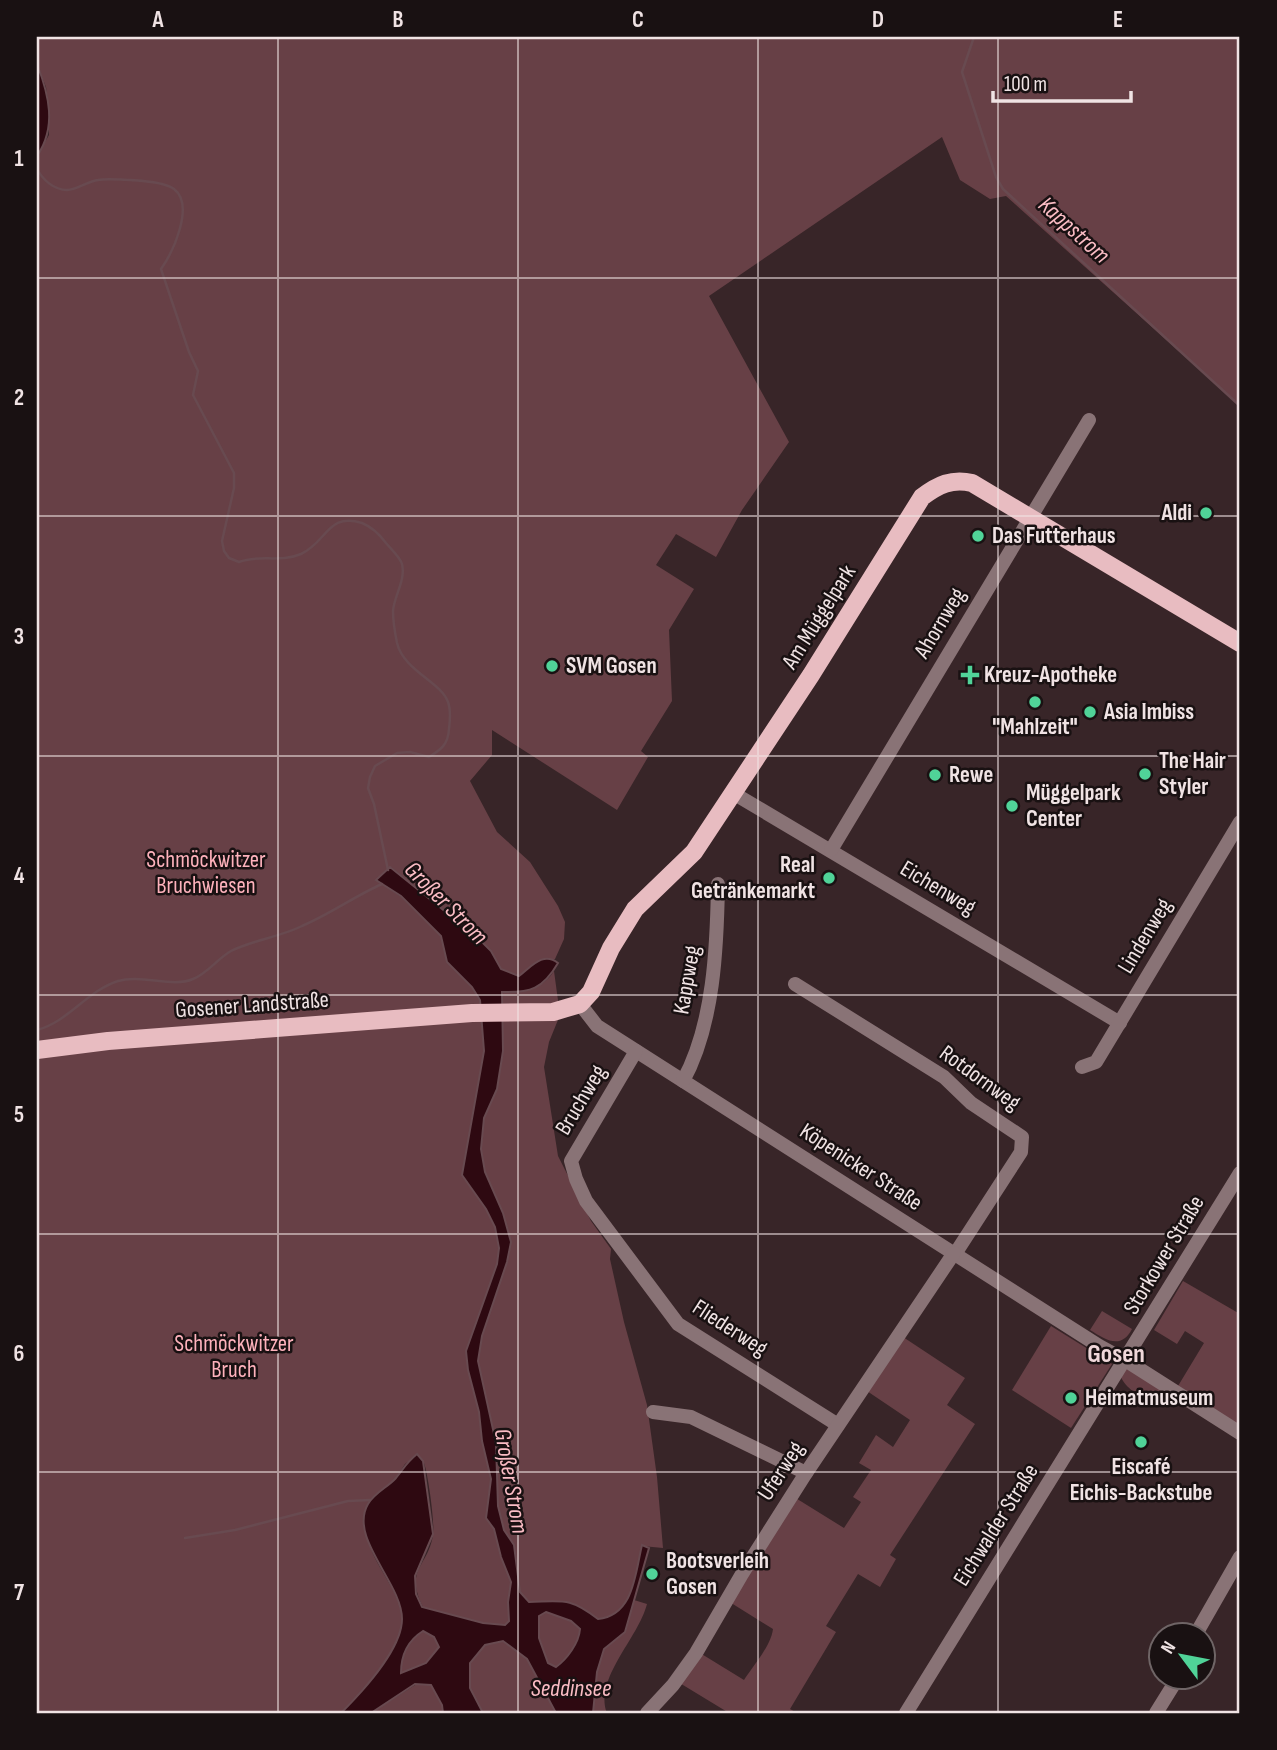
<svg xmlns="http://www.w3.org/2000/svg" width="1277" height="1750" viewBox="0 0 1277 1750" font-family="'Sofia Sans Condensed',sans-serif">
<style>
.green{fill:#674046}
.water{fill:#2e0911;stroke:#684a50;stroke-width:2;fill-rule:evenodd}
.lines{fill:none;stroke-linecap:round;stroke-linejoin:round}
.stream{stroke:#684a50;stroke-width:2.5}
.minor{stroke:#897376;stroke-width:14}
.major{stroke:#e8bcc1;stroke-width:18}
.grid{fill:none;stroke:#f0e3e4;stroke-width:2;stroke-opacity:0.55}
.poi-dot{fill:#50d398;stroke:#191112;stroke-width:2.5}
.labels{text-anchor:middle;dominant-baseline:central;stroke-width:5;stroke-linejoin:round;paint-order:stroke}
.poi-label{font-size:23px;font-weight:bold;fill:#f0e3e4;stroke:#191112;text-anchor:start}
.street-label{font-size:23px;fill:#f0e3e4;stroke:#191112}
.park-label{font-size:23px;fill:#feb2bc;stroke:#191112}
.water-label{font-size:24px;font-style:italic;fill:#fabcc4;stroke:#191112}
.quarter-label{font-size:26px;font-weight:bold;fill:#f0d8da;stroke:#191112}
.neatline{fill:none;stroke:#f0e3e4;stroke-width:2.5}
.grid-label{font-size:23px;text-anchor:middle;font-weight:bold;fill:#f0e3e4}
</style>
<rect width="100%" height="100%" fill="#382528"/>
<!-- green -->
<g class="green">
<path d="M37 37H1240V406L1006 196 990 199 960 180 942 137 709 296 789 442 742 510 716 557 676 534 656 565 694 589 669 630 672 701 641 751 648 757 617 810 492 730V755L470 781 497 832 530 862 558 906 565 922 564 939 555 959 528 969 519 976 501 969 491 951 478 938 391 867 376 880 400 896 441 936 447 962 472 987 480 1000 484 1051 462 1175 486 1209 495 1227 499 1248 497 1264 466 1351 468 1370 479 1412 482 1441 491 1479 486 1518 494 1529 501 1557 512 1582 508 1602 509 1621 506 1625 483 1623 423 1607C404 1569 428 1567 433 1535 435 1523 428 1474 424 1463 422 1459 420 1458 417 1455L405 1464 396 1478 370 1500C369 1512 366 1527 368 1538 371 1562 401 1592 402 1618 403 1648 361 1694 341 1713H37V156L49 135V108L46 87 37 64Z"/>
<path d="M554 971 560 1015 549 1042 544 1067 558 1156 591 1221 611 1249 610 1259 624 1322 647 1405 657 1477 663 1548 642 1546C635 1575 634 1614 598 1620 571 1598 562 1601 529 1602L520 1592 514 1545 504 1530 498 1506 496 1443 478 1361 482 1336 507 1262 511 1242 503 1213 485 1172 480 1150 484 1118 497 1089 503 1051 502 991C522 993 542 990 554 971Z"/>
<path d="M1183 1281 1240 1314V1426L1178 1386 1204 1343 1185 1331 1177 1344 1154 1330Z"/>
<path d="M1102 1311 1132 1329C1121 1350 1106 1340 1090 1330Z"/>
<path d="M1051 1326 1112 1364 1071 1428 1012 1390Z"/>
<path d="M900 1335 965 1378 947 1405 975 1424 890 1555 896 1559 880 1587 858 1574 826 1626 836 1632 790 1709 797 1713H729L678 1682 700 1653 744 1680C753 1666 771 1646 773 1629L728 1601 794 1497 844 1528 861 1502 853 1497 871 1470 859 1463 876 1435 893 1447 910 1420 864 1389Z"/>
<path d="M1130 1368 1163 1389V1399C1159 1402 1158 1404 1152 1402 1142 1400 1124 1386 1121 1377L1125 1369Z"/>
<path d="M634 1600 647 1604C638 1639 594 1678 607 1713H593L597 1672 604 1649 625 1632Z"/>
<path d="M546 1611 571 1621 580 1629C580 1643 567 1659 555 1667L548 1663 539 1638V1616Z"/>
<path d="M423 1631 434 1637 439 1647 426 1663 401 1674C401 1655 407 1641 423 1631Z"/>
<path d="M499 1632 515 1650 527 1659 556 1713H371Z"/>
</g>
<!-- water -->
<g class="water">
<path d="M37 64C49 95 57 127 37 156Z"/>
<path d="M390 867 478 938 491 951 501 969 519 976C531 967 543 951 558 963 543 989 530 993 502 992L503 1051 497 1089 484 1118 481 1149 485 1172 503 1213 511 1242 507 1262 482 1336 478 1361 496 1443 498 1506 504 1530 514 1545 520 1592 529 1602C563 1601 570 1597 598 1619 634 1615 635 1574 642 1545L649 1548 625 1632 604 1649 597 1672 593 1713H556L527 1659 503 1641 485 1645 470 1663V1688L483 1713H443L442 1705 431 1685 415 1684 371 1713H341C361 1693 402 1649 402 1619 402 1583 348 1538 368 1504 374 1493 388 1487 396 1478 404 1468 406 1463 417 1454L423 1461 433 1534 415 1576 416 1594 422 1607 483 1623 505 1625 509 1621 508 1602 511 1582 501 1557 494 1529 486 1518 491 1479 482 1441 479 1412 468 1370 466 1351 497 1264 499 1248 495 1227 486 1209 462 1175 484 1051 480 1000 472 987 447 962 441 936 401 896 376 880ZM546 1612 571 1621 580 1629C579 1643 567 1659 556 1667L548 1663 539 1638V1616ZM423 1631 434 1637 439 1647 426 1663 401 1673C401 1655 407 1641 423 1631Z"/>
</g>
<g class="lines">
<!-- stream -->
<g class="stream">
<path d="M974 37 962 72 996 177 1003 189 1240 406"/>
<path d="M1236 37 1240 41"/>
<path d="M37 169C43 180 54 190 67 190 77 190 88 181 98 180 108 178 121 180 131 180 143 181 165 182 174 189 195 205 173 252 161 269L189 352 198 371 193 395 234 473V488L222 541 224 551 229 558 239 562C259 554 280 563 301 554 327 542 328 512 362 523 372 527 380 535 386 543 391 549 400 557 402 564 406 580 394 596 393 611 393 620 395 633 397 643 404 671 441 682 448 702 451 710 450 721 449 729 448 744 442 749 429 757L410 752 397 753 375 766 370 777 368 788 374 804 388 870"/>
<path d="M37 1030C68 1022 87 991 118 981 141 974 173 988 193 979 208 973 217 959 231 951 253 940 280 937 302 926 330 914 355 896 382 884"/>
<path d="M185 1538 235 1530 348 1501 370 1500"/>
</g>
<!-- minor -->
<g class="minor">
<path d="M733 793 1120 1023"/>
<path d="M831 850 1089 420"/>
<path d="M795 984 944 1077 971 1103 1022 1137 1021 1152 955 1254"/>
<path d="M580 1004 597 1026 1099 1346 1130 1363 1240 1433"/>
<path d="M636 1051 571 1161 576 1179 586 1201 678 1324 838 1425"/>
<path d="M1082 1067 1096 1062 1240 822"/>
<path d="M683 1081C714 1025 717 946 718 884"/>
<path d="M653 1412 691 1417 806 1473"/>
<path d="M1196 1634 1240 1557"/>
<path d="M647 1713 673 1685 696 1653 742 1574 806 1473 954 1253"/>
<path d="M906 1713 1240 1173"/>
<path d="M1156 1713 1179 1676"/>
</g>
<!-- major -->
<path class="major" d="M37 1050 108 1041 472 1013 553 1012 580 1004 591 992 611 948 635 909 694 852 811 675 922 497C938 485 952 478 972 483L1240 643"/>
</g>
<!-- grid -->
<path class="grid" d="M278 37V1713M518 37V1713M758 37V1713M998 37V1713M37 278H1240M37 516H1240M37 756H1240M37 995H1240M37 1234H1240M37 1472H1240"/>
<!-- markers -->
<g class="poi-dot">
<circle cx="1206" cy="513" r="7"/>
<circle cx="978" cy="536" r="7"/>
<circle cx="552" cy="666" r="7"/>
<path d="M966.5 664.5h7v7h7v7h-7v7h-7v-7h-7v-7h7z"/>
<circle cx="1035" cy="702" r="7"/>
<circle cx="1090" cy="712" r="7"/>
<circle cx="1145" cy="774" r="7"/>
<circle cx="935" cy="775" r="7"/>
<circle cx="1012" cy="806" r="7"/>
<circle cx="829" cy="878" r="7"/>
<circle cx="1071" cy="1398" r="7"/>
<circle cx="1141" cy="1442" r="7"/>
<circle cx="652" cy="1574" r="7"/>
</g>
<g class="labels">
<!-- poi labels -->
<g class="poi-label">
<text x="1192" y="513" text-anchor="end">Aldi</text>
<text x="992" y="536">Das Futterhaus</text>
<text x="566" y="666">SVM Gosen</text>
<text x="984" y="675">Kreuz-Apotheke</text>
<text x="1104" y="712">Asia Imbiss</text>
<text x="1035" y="727" text-anchor="middle">"Mahlzeit"</text>
<text x="1159" y="761">The Hair<tspan x="1159" dy="26">Styler</tspan></text>
<text x="949" y="775">Rewe</text>
<text x="1026" y="793">Müggelpark<tspan x="1026" dy="26">Center</tspan></text>
<text x="815" y="865" text-anchor="end">Real<tspan x="815" dy="26">Getränkemarkt</tspan></text>
<text x="1085" y="1398">Heimatmuseum</text>
<text x="1141" y="1467" text-anchor="middle">Eiscafé<tspan x="1141" dy="26">Eichis-Backstube</tspan></text>
<text x="666" y="1561">Bootsverleih<tspan x="666" dy="26">Gosen</tspan></text>
</g>
<!-- street labels -->
<g class="street-label">
<text transform="translate(819 617) rotate(-58)">Am Müggelpark</text>
<text transform="translate(940 623) rotate(-59)">Ahornweg</text>
<text transform="translate(938 888) rotate(31)">Eichenweg</text>
<text transform="translate(1145 936) rotate(-59)">Lindenweg</text>
<text transform="translate(687 980) rotate(-80)">Kappweg</text>
<text transform="translate(252 1005) rotate(-4)">Gosener Landstraße</text>
<text transform="translate(980 1078) rotate(36)">Rotdornweg</text>
<text transform="translate(581 1100) rotate(-59)">Bruchweg</text>
<text transform="translate(861 1167) rotate(33)">Köpenicker Straße</text>
<text transform="translate(1164 1255) rotate(-59)">Storkower Straße</text>
<text transform="translate(730 1328) rotate(33)">Fliederweg</text>
<text transform="translate(781 1471) rotate(-57)">Uferweg</text>
<text transform="translate(996 1525) rotate(-58)">Eichwalder Straße</text>
</g>
<!-- park labels -->
<g class="park-label">
<text x="206" y="860">Schmöckwitzer<tspan x="206" dy="26">Bruchwiesen</tspan></text>
<text x="234" y="1344">Schmöckwitzer<tspan x="234" dy="26">Bruch</tspan></text>
</g>
<!-- water labels -->
<g class="water-label">
<text transform="translate(1074 230) rotate(42)">Kappstrom</text>
<text transform="translate(446 903) rotate(45)">Großer Strom</text>
<text transform="translate(511 1481) rotate(80)">Großer Strom</text>
<text x="571" y="1688">Seddinsee</text>
</g>
<!-- quarter labels -->
<g class="quarter-label">
<text x="1116" y="1354">Gosen</text>
</g>
</g>
<!-- border -->
<rect width="1277" height="1750" fill="none" stroke="#191112" stroke-width="77"/>
<!-- north arrow -->
<g transform="translate(1182 1656) rotate(302)"><circle r="33" fill="#191112" stroke="#6f6566" stroke-width="2"/>
<path d="M0-5L12 26L0 18L-12 26Z" fill="#50d398"/>
<text y="-10" font-size="19" font-weight="bold" text-anchor="middle" fill="#f0e3e4">N</text>
</g>
<!-- scale -->
<path d="M993 91v10h138v-10" fill="none" stroke="#f0e3e4" stroke-width="3.5"/>
<text x="1004" y="91" font-size="21" fill="#f0e3e4" stroke="#191112" stroke-width="5" paint-order="stroke">100 m</text>
<rect x="38" y="38" width="1200" height="1674" class="neatline"/>
<g class="grid-label">
<text x="158" y="27">A</text>
<text x="398" y="27">B</text>
<text x="638" y="27">C</text>
<text x="878" y="27">D</text>
<text x="1118" y="27">E</text>
<text x="19" y="166">1</text>
<text x="19" y="405">2</text>
<text x="19" y="644">3</text>
<text x="19" y="883">4</text>
<text x="19" y="1122">5</text>
<text x="19" y="1361">6</text>
<text x="19" y="1600">7</text>
</g>
</svg>
